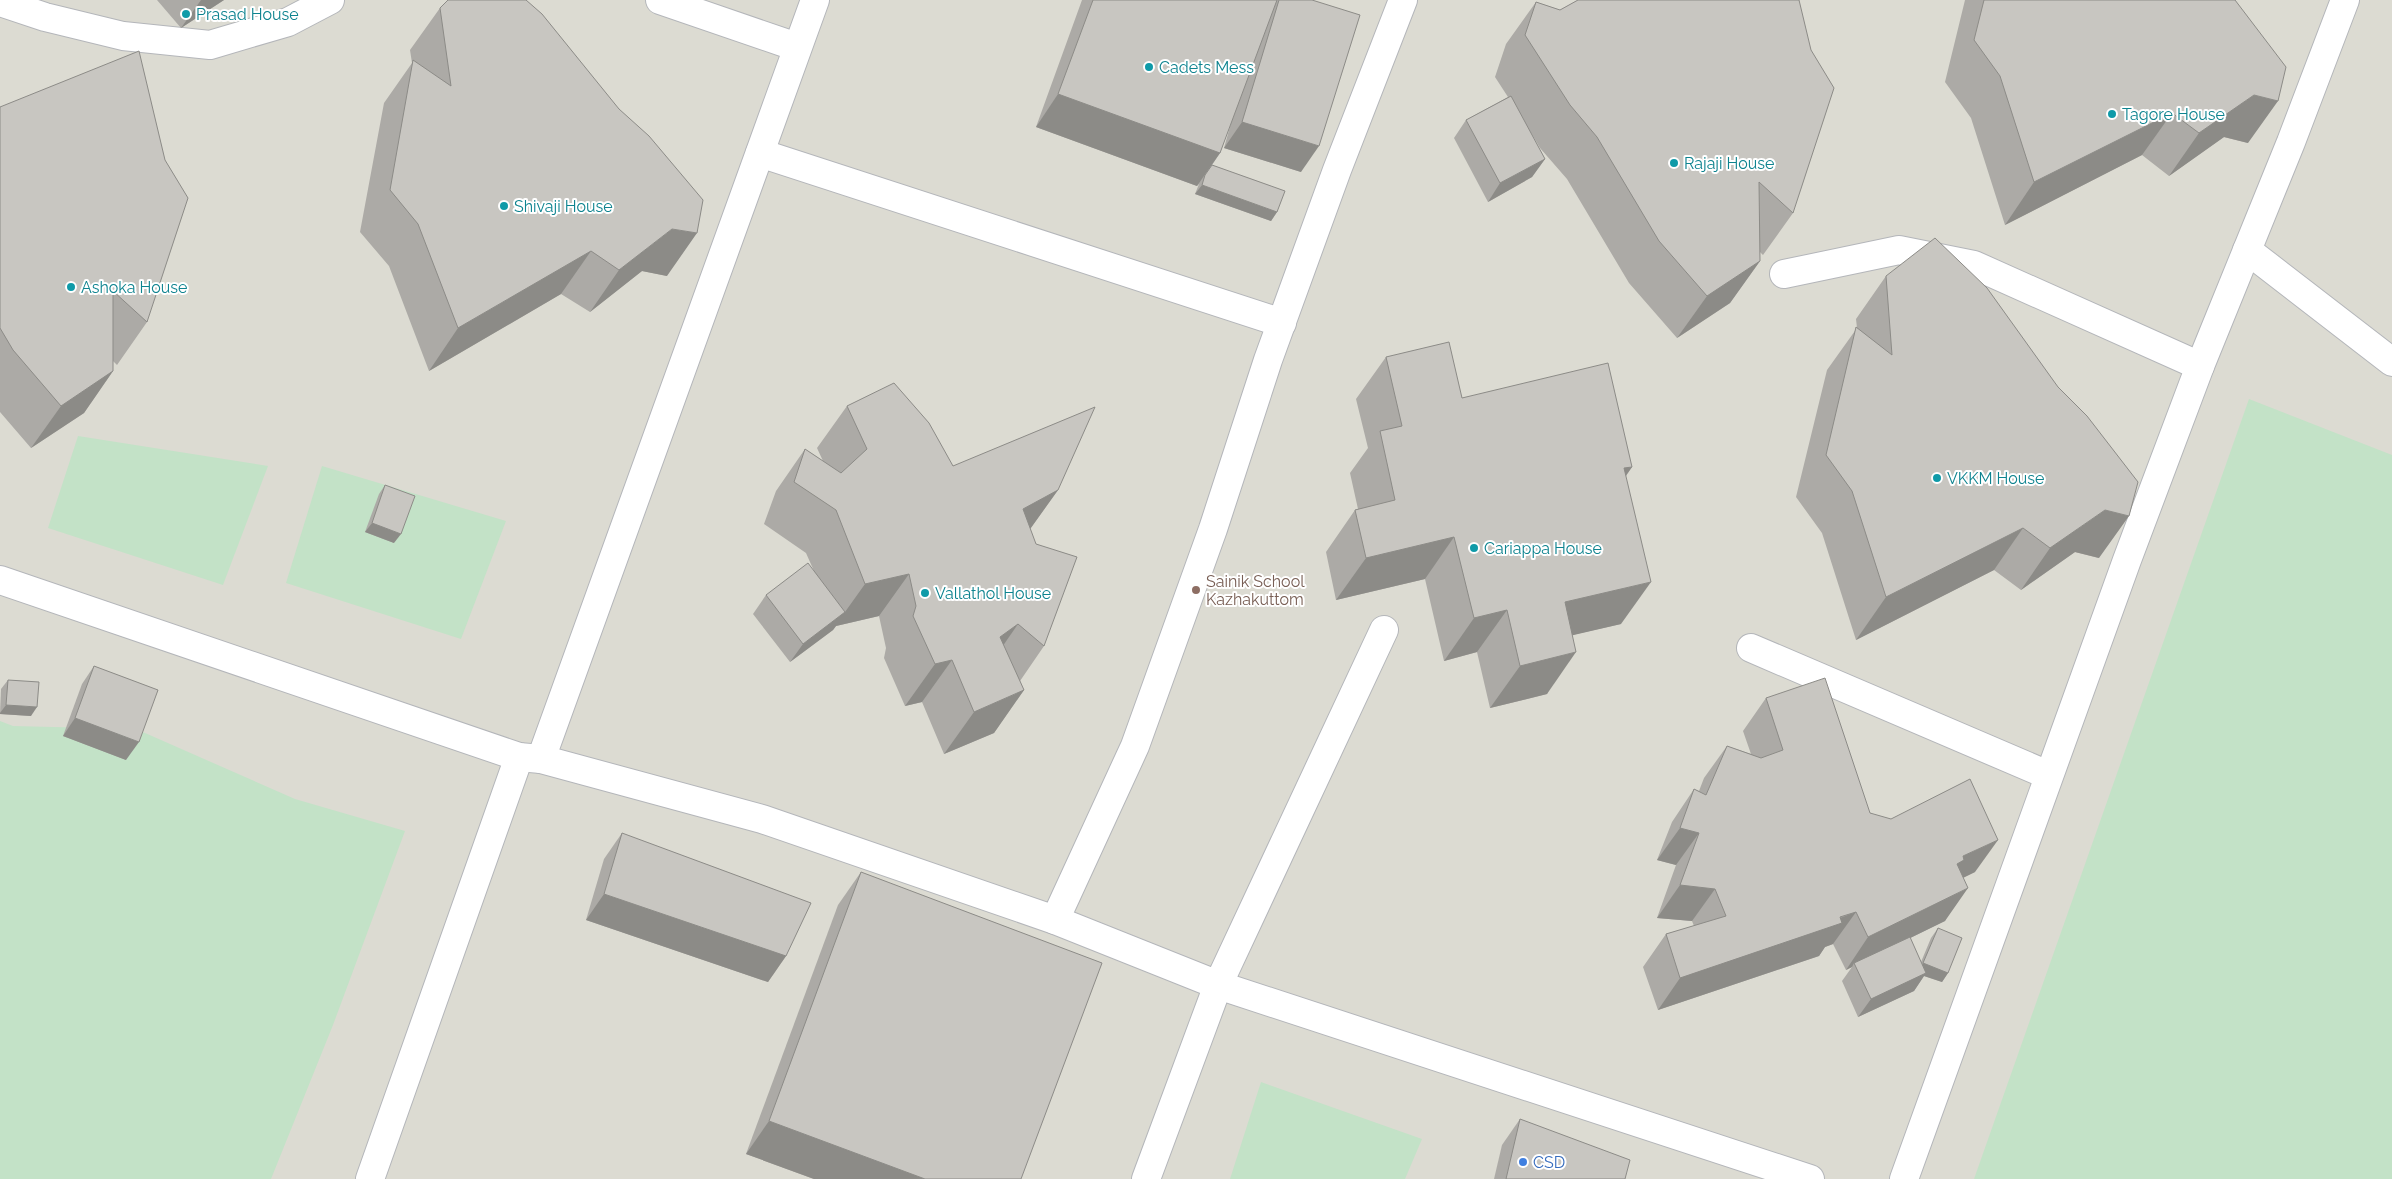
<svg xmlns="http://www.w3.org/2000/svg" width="2392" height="1179" viewBox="0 0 2392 1179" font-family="Raleway,sans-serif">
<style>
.education{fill:#dcdbd2}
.green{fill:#c3e2c7}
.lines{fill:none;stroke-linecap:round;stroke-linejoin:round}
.minor-casing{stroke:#b4b6ba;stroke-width:30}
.minor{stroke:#fff;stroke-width:28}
.wall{fill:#acaaa6}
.shaded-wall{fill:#8c8b87}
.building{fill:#c8c6c1;stroke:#8c8b87}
.culture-dot{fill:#0f9aa8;stroke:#fff;stroke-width:2}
.education-dot{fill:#8d6e63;stroke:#fff;stroke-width:2}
.shop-dot{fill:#3f7fe0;stroke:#fff;stroke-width:2}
.labels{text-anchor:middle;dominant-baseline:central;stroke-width:4;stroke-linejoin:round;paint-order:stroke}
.culture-label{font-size:16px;fill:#0d838f;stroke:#fff;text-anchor:start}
.education-label{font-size:16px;fill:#785e54;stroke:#fff;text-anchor:start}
.shop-label{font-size:16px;fill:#366cbe;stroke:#fff;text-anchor:start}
</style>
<rect width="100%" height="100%" fill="#edece4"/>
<!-- education -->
<rect class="education" x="0" y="0" width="2392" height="1179"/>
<!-- green -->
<g class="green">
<path d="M2249 399 2392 455V1179H1974Z"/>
<path d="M78 436 268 466 223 585 48 528Z"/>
<path d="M322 466 506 521 461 639 286 583Z"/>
<path d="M0 721 13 726 136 729 295 799 405 831 333 1025 271 1179H0Z"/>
<path d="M1261 1082 1422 1139 1405 1179H1230Z"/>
</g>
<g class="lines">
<!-- minor casing -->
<g class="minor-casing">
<g id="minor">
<path d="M660 0 797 47"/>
<path d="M0 2 45 17 123 36 210 45 288 22 330 0"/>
<path d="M760 153 1282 323"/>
<path d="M2247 250 2392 362"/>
<path d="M1784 274 1899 250 1974 265 2200 366"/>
<path d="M0 580 519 757 541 759 815 0"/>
<path d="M1751 648 2048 775"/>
<path d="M541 759 762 819 1055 920 1218 985 1384 630"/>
<path d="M1055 920 1135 746 1213 529 1268 360 1337 170 1403 0"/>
<path d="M370 1179 519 757"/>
<path d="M1146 1179 1218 985 1810 1179"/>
<path d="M1904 1179 2127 560 2200 366 2291 142 2345 0"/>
</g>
</g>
<!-- minor -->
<use href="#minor" class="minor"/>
</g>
<!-- wall -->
<g class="wall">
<path d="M157 0H224L181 28Z"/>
<path d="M1082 0H1312L1301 172 1224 148 1231 123 1220 153 1212 165 1277 212 1271 221 1195 194 1199 184 1197 186 1036 127Z"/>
<path d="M1578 0 1793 213 1763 255 1760 252V261L1730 303 1677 338 1629 283 1567 179 1540 148 1530 131 1545 159 1532 177 1488 202 1454 138 1466 120 1508 97 1495 77 1506 44 1536 2 1560 10Z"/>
<path d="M1965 0H2235L2248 143 2224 137 2169 176 2142 155 2005 225 1971 118 1945 82Z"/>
<path d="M440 8 667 276 642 271 590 312 561 294 429 371 389 266 360 232 384 103 412 63 410 50Z"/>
<path d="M0 107 147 322 117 365 113 361V371L84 413 31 448 0 412Z"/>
<path d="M1886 276 2099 558 2075 552 2021 590 1994 570 1856 640 1822 533 1796 497 1827 370 1857 328 1856 319Z"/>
<path d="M1386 357 1462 398 1632 467 1626 476 1621 624 1572 635 1547 694 1490 708 1477 652 1444 661 1425 579 1336 600 1326 552 1355 510 1358 509 1350 473 1368 448 1356 399Z"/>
<path d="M847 406 953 466 1058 490 1030 529 1044 646 1020 681 1024 690 994 733 944 754 922 702 905 706 884 658 886 648 879 616 836 626 833 630 790 662 753 614 766 595 814 571 806 553 764 524 776 491 805 449 823 461 817 448Z"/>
<path d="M385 485 394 543 365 532 379 494Z"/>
<path d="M94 666 126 760 63 736 82 684Z"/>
<path d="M8 680 31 716 0 714 1 689Z"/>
<path d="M1766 698 1870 813 1975 872 1963 878 1945 921 1910 938 1921 962 1931 938 1938 928 1948 973 1942 982 1924 976 1914 991 1858 1017 1842 981 1852 967 1846 970 1833 944 1825 947 1819 956 1658 1010 1643 967 1666 934 1694 926 1692 921 1657 918 1676 865 1657 860 1672 822 1694 789 1699 791 1704 778 1727 746 1751 754 1743 731Z"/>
<path d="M622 833 786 956 768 982 586 920 604 859Z"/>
<path d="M861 872 1021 1179H814L746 1154 838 905Z"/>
<path d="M1520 1119 1625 1179H1494L1502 1145Z"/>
</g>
<!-- shaded-wall -->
<g class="shaded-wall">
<path d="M201 0H224L181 28Z"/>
<path d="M1058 94 1220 153 1197 186 1036 127Z"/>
<path d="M2254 95 2278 101 2248 143 2224 137 2169 176 2199 133Z"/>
<path d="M2172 113 2142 155 2005 225 2034 182Z"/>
<path d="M1242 122 1319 146 1301 172 1224 148Z"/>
<path d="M1545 159 1532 177 1488 202 1500 183Z"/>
<path d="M1202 185 1277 212 1271 221 1195 194Z"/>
<path d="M672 229 697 233 667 276 642 271 590 312 619 270Z"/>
<path d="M591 251 561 294 429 371 458 328Z"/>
<path d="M1760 261 1730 303 1677 338 1707 296Z"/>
<path d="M113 371 84 413 31 448 61 406Z"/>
<path d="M1632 467 1602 509 1624 468Z"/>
<path d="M1058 490 1028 532 1023 509Z"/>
<path d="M2105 510 2129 516 2099 558 2075 552 2021 590 2050 548Z"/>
<path d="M372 523 401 534 394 543 365 532Z"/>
<path d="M2023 528 1994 570 1856 640 1886 597Z"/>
<path d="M1454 537 1425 579 1336 600 1366 558Z"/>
<path d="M909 574 879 616 836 626 833 630 790 662 803 644 845 612 865 584Z"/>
<path d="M1651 582 1621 624 1535 644 1565 602Z"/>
<path d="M1507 610 1477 652 1444 661 1474 618Z"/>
<path d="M1018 624 989 666 1000 637Z"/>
<path d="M1576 652 1547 694 1490 708 1520 666Z"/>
<path d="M952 660 922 702 905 706 935 664Z"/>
<path d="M1024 690 994 733 944 754 974 712Z"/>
<path d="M6 705 37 707 31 716 0 714V713Z"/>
<path d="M75 718 139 742 126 760 63 736Z"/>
<path d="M1680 828 1699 833 1676 865 1657 860Z"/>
<path d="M1998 840 1975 872 1946 886 1957 864 1963 856Z"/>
<path d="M1680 885 1715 889 1692 921 1657 918Z"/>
<path d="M1968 888 1945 921 1855 965 1854 963 1852 967 1846 970 1868 937Z"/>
<path d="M604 894 786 956 768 982 586 920Z"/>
<path d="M1856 912 1833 944 1825 947 1819 956 1658 1010 1680 978Z"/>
<path d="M1923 963 1948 973 1942 982 1924 976 1914 991 1858 1017 1871 999 1917 973Z"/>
<path d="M769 1121 925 1179H814L746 1154Z"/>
</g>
<!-- building -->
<g class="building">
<path d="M448 0H526L542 14 619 109 649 136 703 200 697 233 672 229 619 270 591 251 458 328 418 224 390 190 413 60 451 86 440 8Z"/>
<path d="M1093 0H1277L1220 153 1058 94Z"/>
<path d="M1279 0H1312L1360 15 1319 146 1242 122Z"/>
<path d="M1578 0H1799L1811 50 1834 88 1793 213 1759 182 1760 261 1707 296 1659 241 1597 137 1570 105 1525 35 1536 2 1560 10Z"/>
<path d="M1984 0H2235L2286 67 2278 101 2254 95 2199 133 2172 113 2034 182 2000 76 1974 40Z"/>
<path d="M139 51 165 160 188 198 147 322 113 291V371L61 406 13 350 0 328V107Z"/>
<path d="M1511 96 1545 159 1500 183 1466 120Z"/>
<path d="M1212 165 1285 191 1277 212 1202 185 1205 175Z"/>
<path d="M1935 238 1987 288 2058 387 2087 416 2138 482 2129 516 2105 510 2050 548 2023 528 1886 597 1852 491 1826 455 1856 327 1892 355 1886 276Z"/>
<path d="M1449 342 1462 398 1608 363 1632 467 1624 468 1651 582 1565 602 1576 652 1520 666 1507 610 1474 618 1454 537 1366 558 1355 510 1395 500 1380 431 1402 426 1386 357Z"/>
<path d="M894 383 929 423 953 466 1095 407 1058 490 1023 509 1036 544 1077 557 1044 646 1018 624 1000 637 1024 690 974 712 952 660 935 664 913 616 916 606 909 574 865 584 836 510 794 482 805 449 841 473 867 449 847 406Z"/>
<path d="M385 485 415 496 401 534 372 523Z"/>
<path d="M808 563 845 612 803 644 766 595Z"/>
<path d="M94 666 158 690 139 742 75 718Z"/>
<path d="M1825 678 1870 813 1891 819 1970 779 1998 840 1963 856 1964 860 1957 864 1968 888 1868 937 1856 912 1840 917 1842 923 1680 978 1666 934 1726 916 1715 889 1680 885 1699 833 1680 828 1694 789 1706 795 1727 746 1761 758 1783 750 1766 698Z"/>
<path d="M8 680 39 682 37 707 6 705Z"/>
<path d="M622 833 811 903 786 956 604 894Z"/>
<path d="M861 872 1102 963 1021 1179H925L769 1121Z"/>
<path d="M1938 928 1962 938 1948 973 1923 963Z"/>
<path d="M1910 937 1926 973 1871 999 1854 963Z"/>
<path d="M1520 1119 1630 1160 1625 1179H1506Z"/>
</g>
<!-- markers -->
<g class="culture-dot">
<circle cx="186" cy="14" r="5"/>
<circle cx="1149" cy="67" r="5"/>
<circle cx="2112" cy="114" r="5"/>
<circle cx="1674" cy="163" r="5"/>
<circle cx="504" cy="206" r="5"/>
<circle cx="71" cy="287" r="5"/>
<circle cx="1937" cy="478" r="5"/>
<circle cx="1474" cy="548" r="5"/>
<circle cx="925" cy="593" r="5"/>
</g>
<circle class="education-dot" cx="1196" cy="590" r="5"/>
<circle class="shop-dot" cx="1523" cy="1162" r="5"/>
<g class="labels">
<!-- culture labels -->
<g class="culture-label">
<text x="196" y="14">Prasad House</text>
<text x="1159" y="67">Cadets Mess</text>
<text x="2122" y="114">Tagore House</text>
<text x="1684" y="163">Rajaji House</text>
<text x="514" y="206">Shivaji House</text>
<text x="81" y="287">Ashoka House</text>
<text x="1947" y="478">VKKM House</text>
<text x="1484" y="548">Cariappa House</text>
<text x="935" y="593">Vallathol House</text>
</g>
<!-- education labels -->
<g class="education-label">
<text x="1206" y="581">Sainik School<tspan x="1206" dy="18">Kazhakuttom</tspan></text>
</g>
<!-- shop labels -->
<g class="shop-label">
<text x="1533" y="1162">CSD</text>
</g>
</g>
</svg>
